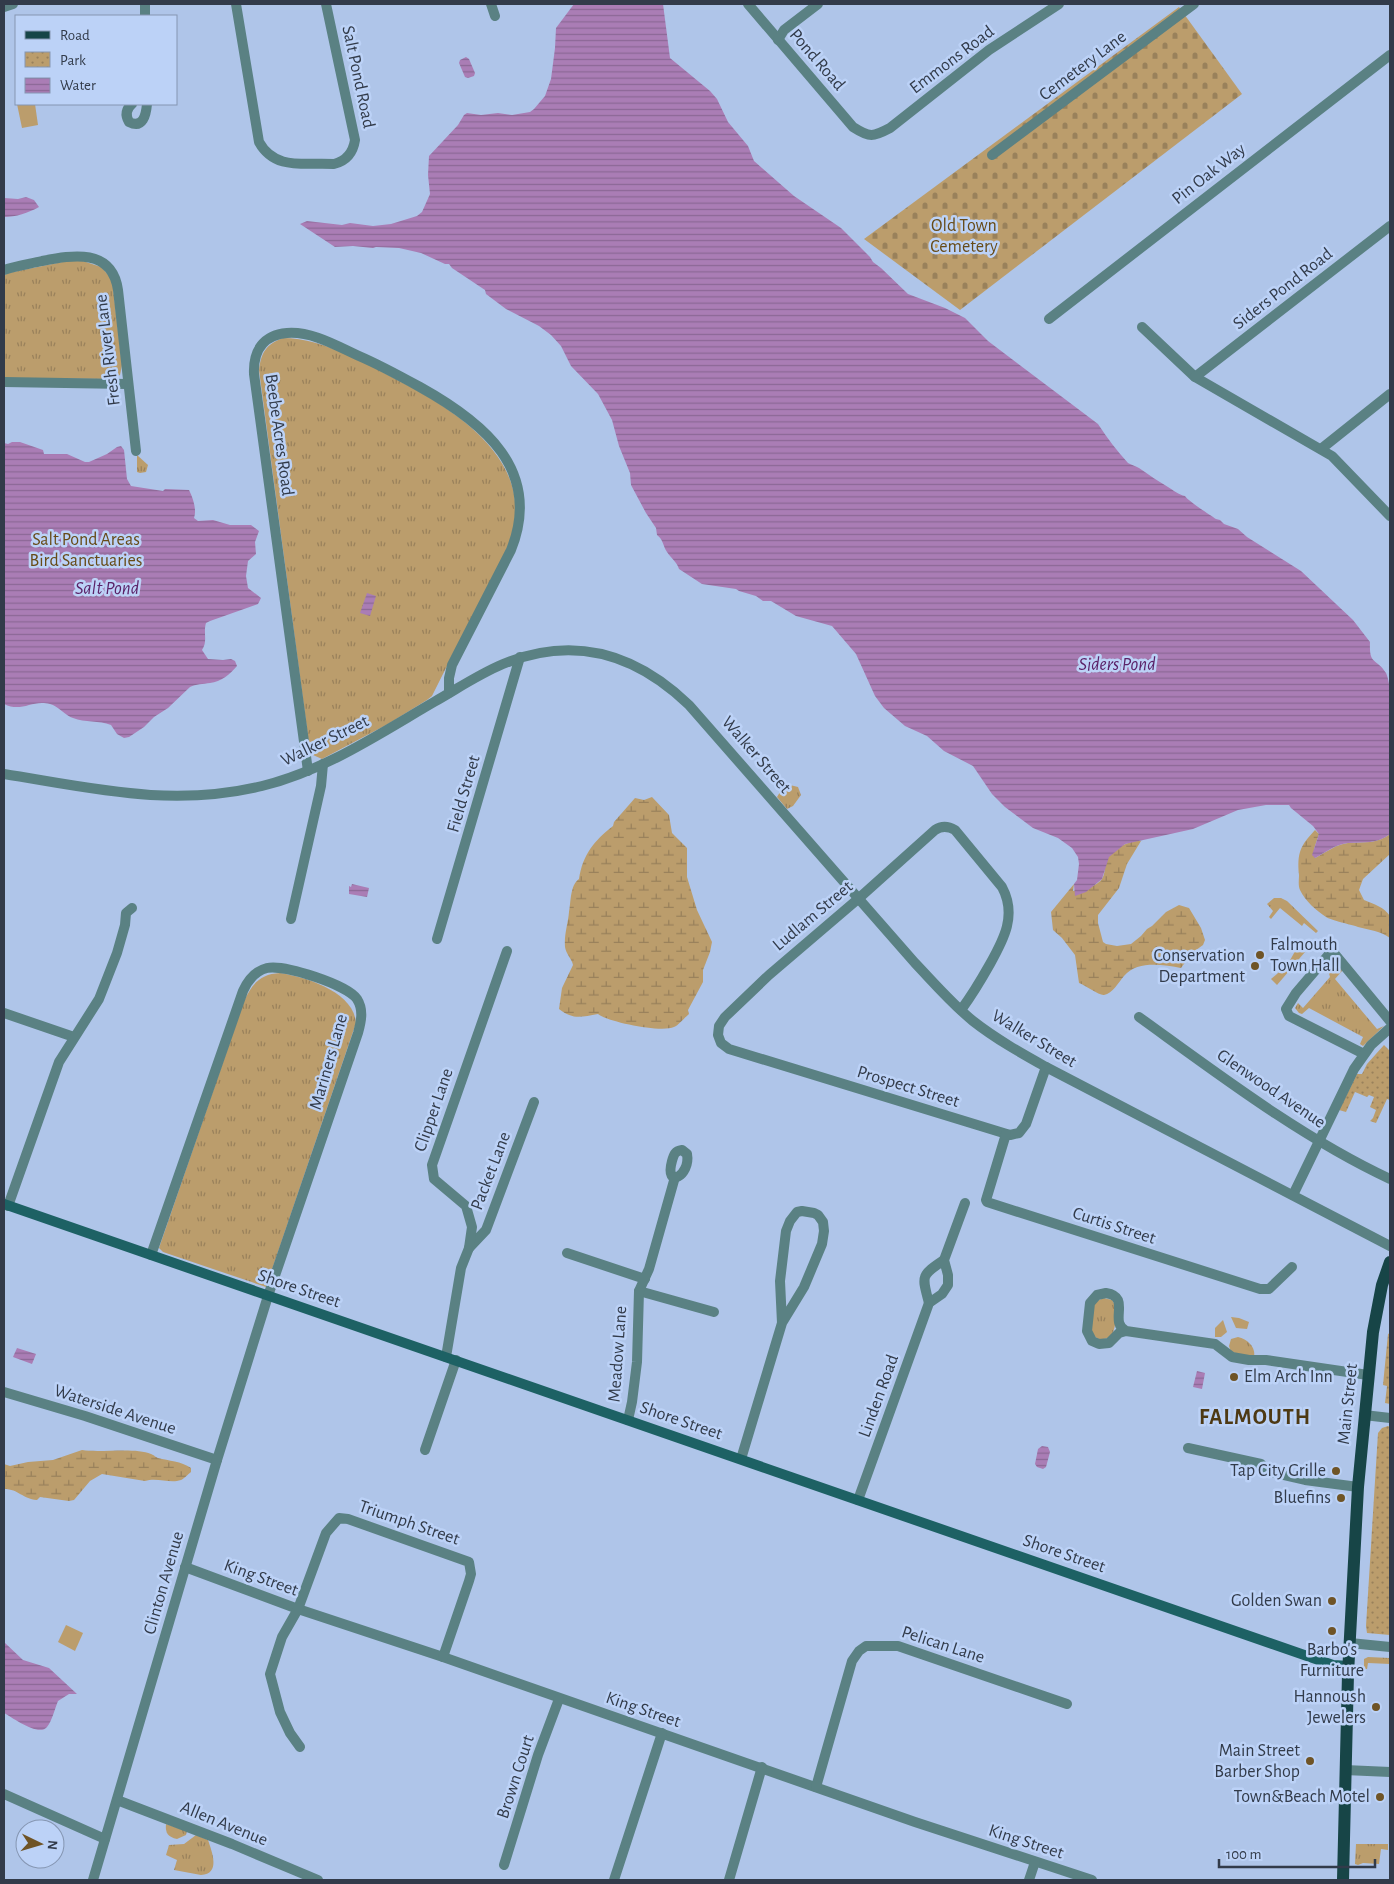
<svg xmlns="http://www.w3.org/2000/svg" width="1394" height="1884" viewBox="0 0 1394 1884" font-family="'Alegreya Sans',sans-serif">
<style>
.grass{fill:url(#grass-tufts)}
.wetland{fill:url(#wetland-marsh)}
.cemetery{fill:url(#cemetery-stones)}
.park{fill:url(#park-dots)}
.garden{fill:#bb9d6c}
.water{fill:url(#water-rules)}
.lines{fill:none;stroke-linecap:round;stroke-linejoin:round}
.minor{stroke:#5a8183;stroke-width:10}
.tertiary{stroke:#5a8183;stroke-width:10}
.secondary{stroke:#1d6164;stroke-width:10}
.primary{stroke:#174547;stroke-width:12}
.poi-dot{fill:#6f5426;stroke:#bcd2f7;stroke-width:2}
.labels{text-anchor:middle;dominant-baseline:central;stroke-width:5;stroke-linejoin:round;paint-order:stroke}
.street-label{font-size:18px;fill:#323b4a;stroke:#bcd2f7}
.park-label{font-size:18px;fill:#674b18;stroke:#bcd2f7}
.poi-label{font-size:18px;fill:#323b4a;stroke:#bcd2f7;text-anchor:end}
.water-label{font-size:19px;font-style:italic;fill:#5b2268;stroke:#bcd2f7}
.district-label{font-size:22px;font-weight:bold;letter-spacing:1px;fill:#4d3914;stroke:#bcd2f7}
</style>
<defs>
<pattern id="grass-tufts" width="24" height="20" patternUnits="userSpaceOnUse" patternTransform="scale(1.25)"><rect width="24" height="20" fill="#bb9d6c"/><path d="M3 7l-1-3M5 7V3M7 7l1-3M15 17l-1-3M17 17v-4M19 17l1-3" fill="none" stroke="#99815b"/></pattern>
<pattern id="wetland-marsh" width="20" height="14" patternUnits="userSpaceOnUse" patternTransform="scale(1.25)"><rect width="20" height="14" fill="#bb9d6c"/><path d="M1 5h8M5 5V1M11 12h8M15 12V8" fill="none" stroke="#99815b"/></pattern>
<pattern id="cemetery-stones" width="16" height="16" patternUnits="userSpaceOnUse" patternTransform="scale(1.25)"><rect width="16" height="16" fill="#bb9d6c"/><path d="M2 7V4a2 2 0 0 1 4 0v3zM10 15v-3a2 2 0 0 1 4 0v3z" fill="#99815b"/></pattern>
<pattern id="park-dots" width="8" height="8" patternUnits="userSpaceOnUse" patternTransform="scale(1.25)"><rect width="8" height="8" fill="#bb9d6c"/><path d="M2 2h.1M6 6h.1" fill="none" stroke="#99815b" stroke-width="1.8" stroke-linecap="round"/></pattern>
<pattern id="water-rules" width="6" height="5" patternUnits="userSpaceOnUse" patternTransform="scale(1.25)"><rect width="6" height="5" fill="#aa7db5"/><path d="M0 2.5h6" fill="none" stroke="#8b6895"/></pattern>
</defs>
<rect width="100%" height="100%" fill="#afc5e9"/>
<!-- grass -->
<g class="grass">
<path d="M77 259 101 267 112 279 122 365 120 375 110 379 4 378V276L8 273Z"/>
<path d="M283 338C325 338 372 367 409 386 457 412 521 455 515 517 513 545 493 576 480 601 464 632 448 664 432 696L427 700 388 724 322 759 313 755 309 744 259 370C261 353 266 344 283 338Z"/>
<path d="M137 455 148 465 146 472 140 473 137 472Z"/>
<path d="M790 785 798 787 801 795 793 806 787 809 777 797 780 792Z"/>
<path d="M1274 898H1281L1287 901 1318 931 1316 933 1304 923 1302 926 1280 908 1271 919 1269 917 1273 911 1267 904Z"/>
<path d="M1332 963 1341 969 1342 971 1335 979 1377 1029 1384 1026 1363 1046 1360 1044 1363 1037 1309 1008 1302 1014 1299 1013 1295 1008 1298 1003 1303 1008 1330 977 1327 967Z"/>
<path d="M280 973C306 977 354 992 356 1023L266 1287 163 1252 159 1248 244 1001C252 984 260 974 280 973Z"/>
<path d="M1104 1298 1112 1300C1119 1309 1116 1327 1111 1337L1100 1340 1091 1334 1094 1302Z"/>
<path d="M1238 1337C1247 1339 1256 1347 1254 1357L1231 1352 1229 1346 1231 1339Z"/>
<path d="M1368 1657 1390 1658V1664L1368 1663 1367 1669H1364V1659Z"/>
<path d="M166 1824 187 1831 186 1835 177 1839C168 1837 165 1833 166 1824Z"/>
<path d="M196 1835 208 1840C212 1852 221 1874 201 1875L174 1870 177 1860 166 1855 169 1845 184 1844Z"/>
<path d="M1356 1844H1388V1850L1381 1849 1379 1864 1363 1863 1358 1865 1355 1864Z"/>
</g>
<!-- wetland -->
<g class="wetland">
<path d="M652 797 669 815 672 833 687 848V877L697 910 712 942 710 952 703 970V982L688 1010 689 1014C684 1018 679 1025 674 1027 661 1033 608 1022 598 1014 581 1017 573 1020 559 1009L562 988 573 965C572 959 566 954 565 947 564 934 568 924 569 912 571 902 570 885 579 879 583 854 594 841 613 826L614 822 635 798 644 800Z"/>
<path d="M1315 830 1319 834 1314 849 1315 858C1326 852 1337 844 1348 843 1364 842 1377 844 1390 834V854L1363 879 1359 890 1364 900C1374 904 1384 907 1390 916V938C1381 931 1369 930 1358 927 1353 925 1330 920 1326 917 1317 911 1305 901 1300 890 1298 886 1299 879 1299 875 1297 853 1300 846 1315 830Z"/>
<path d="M1135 841H1141L1127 864 1119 888 1098 915V923L1103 942 1106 944 1117 946 1131 944 1141 936 1147 929 1152 926 1166 912 1179 905 1189 908 1201 928 1205 940 1203 945 1192 953 1181 968C1163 965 1138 960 1124 976 1118 983 1113 993 1104 995 1100 996 1085 985 1079 983L1075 955 1062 938 1053 930 1051 912 1074 884 1073 891C1081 889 1094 887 1099 882 1106 877 1104 868 1106 860 1110 850 1125 843 1135 841Z"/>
<path d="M82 1450C101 1453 135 1447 151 1454 156 1456 153 1456 158 1458 169 1461 181 1461 191 1468V1472C188 1474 184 1479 181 1480 170 1484 157 1477 145 1481L102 1474 90 1481 74 1500 69 1501 40 1497 37 1500C22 1499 19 1489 4 1489V1464L10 1466 28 1462 53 1460Z"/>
</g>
<!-- cemetery -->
<path class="cemetery" d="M1179 7 1242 94 960 310 864 239Z"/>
<!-- park -->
<g class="park">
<path d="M1384 1045 1390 1051V1100L1387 1099 1376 1123 1370 1121 1373 1118 1376 1110 1370 1107 1374 1097 1369 1095 1367 1097 1355 1092 1346 1112 1339 1110 1357 1074H1362L1367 1064Z"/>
<path d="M1390 1333V1404L1385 1403 1387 1386 1383 1385 1388 1334Z"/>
<path d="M1388 1426 1390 1427V1635L1367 1633 1366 1626 1378 1433 1382 1428Z"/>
</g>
<!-- garden -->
<g class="garden">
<path d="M17 104H35L38 125 22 128Z"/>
<path d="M1298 946 1305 952 1293 966 1289 962Z"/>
<path d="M1284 968 1289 971 1277 985 1271 979Z"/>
<path d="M1231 1317 1239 1318 1249 1322 1247 1329 1236 1328Z"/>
<path d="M1223 1320 1227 1332 1221 1337H1215V1328Z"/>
<path d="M66 1625 83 1633 75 1651 58 1642Z"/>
</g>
<!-- water -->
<g class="water">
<path d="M574 4H663L670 58 710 91 717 99 728 122 748 146 754 161 794 196 841 228 870 257 873 262 881 268 908 294 945 308 965 318 988 341 1098 424C1107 438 1117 451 1128 463 1131 465 1136 466 1139 468 1149 475 1158 481 1168 487 1173 490 1179 495 1185 496 1188 501 1210 515 1216 519L1220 520 1224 524 1238 529 1247 537 1301 571 1353 620 1370 642C1369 666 1376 657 1386 673 1388 677 1389 684 1390 689V834C1377 844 1364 842 1348 843 1336 844 1326 852 1315 858L1312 855 1319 834 1313 826 1291 808 1289 805H1266L1238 810 1193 829 1125 844 1109 857 1102 879 1086 892 1075 896 1074 884 1077 880 1079 864 1078 857 1072 848 1058 838 1033 828 1005 807 992 794 973 766 944 751 927 736 905 726 884 708 875 696 856 654 832 626 796 616 771 601H763L756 596 739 591 736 589 702 584 679 569C677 562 671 558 667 552 663 546 663 539 657 535L656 528 646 513 631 485 630 473 619 446 612 420 598 394 571 366 561 346 551 335 539 326 506 309 486 294 485 290 452 268 449 264H445L421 253 399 248 376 247 373 248 353 246 335 247 300 224 307 221 342 225 350 223 373 226 391 224 417 216 422 212 430 194 428 175 429 156 458 125 464 115 467 113 481 115 498 113 512 115 530 112 534 109 545 96 551 79 555 48 556 28Z"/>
<path d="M466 57 469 59 475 73 474 76 468 78 465 77 459 63 460 60Z"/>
<path d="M26 197 34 200 39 207C28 213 16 217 4 217V198L18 199Z"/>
<path d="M12 442H20L43 450 44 454H67L85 462H89L107 454 117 447 121 446 124 450 127 479 131 486 163 491 165 489 189 490C193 498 197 510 194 518L198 521 213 520 230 525H251L259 531 255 542 256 554 248 561 246 576 248 588 261 598 258 604 210 621 206 623C203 633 208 641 202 650L208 659 223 660 231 659 235 661 237 666C230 674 221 682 210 683 203 684 196 684 190 687L168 708 154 717 144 727 129 737 124 738 117 734 111 725C99 720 85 723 73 718 66 716 58 706 50 704 32 699 22 713 4 704V443L8 444Z"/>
<path d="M367 593 376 596 370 616 360 613Z"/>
<path d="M352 884 369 888 367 897 349 894V886L351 887Z"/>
<path d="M17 1348 36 1354 32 1364 13 1357Z"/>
<path d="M1197 1371 1205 1373 1202 1389 1193 1387Z"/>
<path d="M1042 1446 1048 1447 1050 1452 1046 1467 1043 1469 1037 1467 1035 1464 1038 1449Z"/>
<path d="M4 1642 23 1660 49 1668 77 1694H69L58 1701C55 1708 52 1721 47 1727 39 1737 13 1718 4 1713Z"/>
</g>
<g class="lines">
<!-- minor -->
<g class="minor">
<path d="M145 4V16"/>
<path d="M236 4 259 142C275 171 305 162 334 164 346 161 353 153 355 140L326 4"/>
<path d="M491 4 495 16"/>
<path d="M748 4 853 127C870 138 873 137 890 128L989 50 1059 4"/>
<path d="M778 40 784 30 818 4"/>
<path d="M132 104C126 109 125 115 129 122 143 129 146 115 147 104"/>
<path d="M992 155 1194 4"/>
<path d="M4 270C16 266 29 264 42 261 73 255 112 248 118 290L136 451"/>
<path d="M1049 319 1390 55"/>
<path d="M1142 327 1195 377 1332 456 1390 516"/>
<path d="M1195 377 1390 226"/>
<path d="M4 382 127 384"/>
<path d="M1321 449 1390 394"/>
<path d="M308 771 254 374C253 351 263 335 287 333 312 331 337 346 359 356 380 365 400 376 420 387 483 422 543 470 511 550L452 665 449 678V693"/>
<path d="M291 919 321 786 323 764"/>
<path d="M437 939 520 657"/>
<path d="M961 1010C972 995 981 980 990 964 1004 939 1017 915 1002 887L955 830C948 826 941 826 935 830L858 899 769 975 725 1017 719 1026 718 1035 721 1043 729 1049 1010 1135 1019 1133 1026 1124 1046 1067"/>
<path d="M4 1013 74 1037"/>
<path d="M1139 1017C1218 1074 1302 1138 1390 1179"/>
<path d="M1364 1054 1289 1016 1286 1009 1296 993 1331 952H1333L1390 1021"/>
<path d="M1006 1134 986 1200 987 1202 1260 1289H1269L1292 1267"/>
<path d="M682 1150 687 1154C691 1176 664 1190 672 1161 674 1154 675 1151 682 1150Z"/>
<path d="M1293 1195 1354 1069 1371 1045 1390 1028"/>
<path d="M8 1206 59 1062 99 999 117 953 125 925 126 913 132 908"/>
<path d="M469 1248 486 1230 534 1102"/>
<path d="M567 1253 645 1279"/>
<path d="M151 1255 243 991C248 980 255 971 267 968 284 964 348 985 357 999 364 1010 361 1022 358 1033L268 1296"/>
<path d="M639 1291 714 1312"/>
<path d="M929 1303C922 1276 920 1276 944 1260"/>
<path d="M1126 1331 1119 1333 1109 1343 1099 1344 1092 1341 1087 1331 1090 1303 1097 1295 1106 1293C1132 1297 1108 1322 1126 1331L1215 1344 1232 1357 1249 1360H1266L1368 1375"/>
<path d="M446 1357 461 1268 469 1248 472 1227 466 1206 434 1179 432 1165 507 951"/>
<path d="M4 1392 85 1416 217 1460"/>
<path d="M628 1420 632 1402 637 1362 639 1291 649 1269 675 1177"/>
<path d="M1188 1448 1261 1464 1266 1471 1305 1480 1358 1487"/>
<path d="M425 1450 456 1360"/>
<path d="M741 1459 782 1323 804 1287 822 1244 824 1231 823 1222 818 1215 814 1213 802 1211 797 1212 790 1221 786 1231 780 1281 782 1323"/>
<path d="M858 1500 929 1303 942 1294 948 1285V1275L944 1260 965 1203"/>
<path d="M185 1567 298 1609 443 1657 915 1822 1092 1880"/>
<path d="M1350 1643 1390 1647"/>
<path d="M300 1747 290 1733 280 1712 270 1674 282 1637 298 1609 326 1533 339 1518 348 1519 469 1562 471 1574 469 1581 443 1657"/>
<path d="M1345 1770 1390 1772"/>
<path d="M816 1787 852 1661 859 1651 866 1646H898L1067 1704"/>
<path d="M4 1794 105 1839"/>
<path d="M117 1800 232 1844 318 1880"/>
<path d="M504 1865 538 1755 559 1699"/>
<path d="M614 1880 662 1733"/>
<path d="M729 1880 762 1767"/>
<path d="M1029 1880 1035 1862"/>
</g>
<!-- tertiary -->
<g class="tertiary">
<path d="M4 7 13 4"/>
<path d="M4 774C92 788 172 808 262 786 324 771 379 734 434 702 457 689 479 674 503 664 574 635 635 653 689 705L915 963C934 983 952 1004 973 1021 996 1039 1021 1053 1046 1067L1390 1246"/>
<path d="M1364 1415 1390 1418"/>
<path d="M93 1880 217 1460 268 1296"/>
</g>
<!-- secondary -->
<path class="secondary" d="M4 1204 1333 1665 1349 1666"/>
<!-- primary -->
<path class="primary" d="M1343 1880 1348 1674 1358 1487 1373 1332 1382 1285 1390 1262"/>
</g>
<!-- markers -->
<g class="poi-dot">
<circle cx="1260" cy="955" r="5"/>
<circle cx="1255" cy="966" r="5"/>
<circle cx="1234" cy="1377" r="5"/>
<circle cx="1336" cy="1471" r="5"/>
<circle cx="1341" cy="1498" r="5"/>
<circle cx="1332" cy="1601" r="5"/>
<circle cx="1332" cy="1631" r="5"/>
<circle cx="1376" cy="1707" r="5"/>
<circle cx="1310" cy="1761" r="5"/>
<circle cx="1380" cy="1797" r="5"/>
</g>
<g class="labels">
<!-- street labels -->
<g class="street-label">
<text transform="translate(817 60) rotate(49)">Pond Road</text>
<text transform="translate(952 60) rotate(-37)">Emmons Road</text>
<text transform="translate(1083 66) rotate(-37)">Cemetery Lane</text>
<text transform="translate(358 77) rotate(78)">Salt Pond Road</text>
<text transform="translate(1209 174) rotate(-38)">Pin Oak Way</text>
<text transform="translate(1283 289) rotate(-38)">Siders Pond Road</text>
<text transform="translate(108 350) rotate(-97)">Fresh River Lane</text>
<text transform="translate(279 435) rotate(82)">Beebe Acres Road</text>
<text transform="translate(325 741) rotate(-26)">Walker Street</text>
<text transform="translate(756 755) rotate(49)">Walker Street</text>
<text transform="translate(464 794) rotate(-74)">Field Street</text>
<text transform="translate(813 916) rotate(-40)">Ludlam Street</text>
<text transform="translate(1034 1039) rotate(31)">Walker Street</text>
<text transform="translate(329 1062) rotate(-74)">Mariners Lane</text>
<text transform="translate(908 1087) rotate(17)">Prospect Street</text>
<text transform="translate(1271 1089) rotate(34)">Glenwood Avenue</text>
<text transform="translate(434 1110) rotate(-71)">Clipper Lane</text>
<text transform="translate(491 1171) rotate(-69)">Packet Lane</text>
<text transform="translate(1114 1226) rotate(18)">Curtis Street</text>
<text transform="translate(299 1289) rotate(19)">Shore Street</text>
<text transform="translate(618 1354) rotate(-86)">Meadow Lane</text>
<text transform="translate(879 1396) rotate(-70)">Linden Road</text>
<text transform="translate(1348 1404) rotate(-84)">Main Street</text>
<text transform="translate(115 1410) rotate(18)">Waterside Avenue</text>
<text transform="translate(681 1421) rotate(19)">Shore Street</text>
<text transform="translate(409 1523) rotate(19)">Triumph Street</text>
<text transform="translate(1064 1554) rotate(19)">Shore Street</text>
<text transform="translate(261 1578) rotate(20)">King Street</text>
<text transform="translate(164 1583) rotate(-74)">Clinton Avenue</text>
<text transform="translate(943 1645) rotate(18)">Pelican Lane</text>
<text transform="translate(643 1710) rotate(19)">King Street</text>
<text transform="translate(516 1777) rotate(-72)">Brown Court</text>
<text transform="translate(224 1824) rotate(22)">Allen Avenue</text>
<text transform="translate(1026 1842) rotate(18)">King Street</text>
</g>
<!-- park labels -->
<g class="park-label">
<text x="964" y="226">Old Town<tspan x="964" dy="21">Cemetery</tspan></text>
<text x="86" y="540">Salt Pond Areas<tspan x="86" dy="21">Bird Sanctuaries</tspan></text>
</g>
<!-- poi labels -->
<g class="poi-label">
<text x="1270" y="945" text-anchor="start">Falmouth<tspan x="1270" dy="21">Town Hall</tspan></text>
<text x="1245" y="956">Conservation<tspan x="1245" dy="21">Department</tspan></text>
<text x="1244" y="1377" text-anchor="start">Elm Arch Inn</text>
<text x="1326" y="1471">Tap City Grille</text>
<text x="1331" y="1498">Bluefins</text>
<text x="1322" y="1601">Golden Swan</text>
<text x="1332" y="1650" text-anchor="middle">Barbo's<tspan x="1332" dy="21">Furniture</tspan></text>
<text x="1366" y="1697">Hannoush<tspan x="1366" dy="21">Jewelers</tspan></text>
<text x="1300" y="1751">Main Street<tspan x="1300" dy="21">Barber Shop</tspan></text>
<text x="1370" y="1797">Town&amp;Beach Motel</text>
</g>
<!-- water labels -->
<g class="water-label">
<text x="107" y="588">Salt Pond</text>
<text x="1117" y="664">Siders Pond</text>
</g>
<!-- district labels -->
<g class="district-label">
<text x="1255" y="1417">FALMOUTH</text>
</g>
</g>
<!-- border -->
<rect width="1394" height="1884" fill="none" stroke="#323b4a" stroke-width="10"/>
<!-- legend -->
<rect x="15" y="15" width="162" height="90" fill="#bcd2f7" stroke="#8596b2"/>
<rect x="25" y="31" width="25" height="8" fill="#174547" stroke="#8596b2"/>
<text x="60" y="40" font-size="15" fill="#323b4a">Road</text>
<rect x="25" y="52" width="25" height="15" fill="url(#park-dots)" stroke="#8596b2"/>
<text x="60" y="65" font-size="15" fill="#323b4a">Park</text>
<rect x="25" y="78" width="25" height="15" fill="url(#water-rules)" stroke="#8596b2"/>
<text x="60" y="90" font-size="15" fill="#323b4a">Water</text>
<!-- north arrow -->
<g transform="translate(40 1844) rotate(95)"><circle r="24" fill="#bcd2f7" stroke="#8596b2"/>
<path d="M0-4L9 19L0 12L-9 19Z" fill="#6f5426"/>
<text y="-8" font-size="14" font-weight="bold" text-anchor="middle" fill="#323b4a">N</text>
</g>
<!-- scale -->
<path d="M1219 1859v8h156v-8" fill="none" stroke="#323b4a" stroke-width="2.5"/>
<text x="1226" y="1859" font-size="15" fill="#323b4a" stroke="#bcd2f7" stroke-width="4" paint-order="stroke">100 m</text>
</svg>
